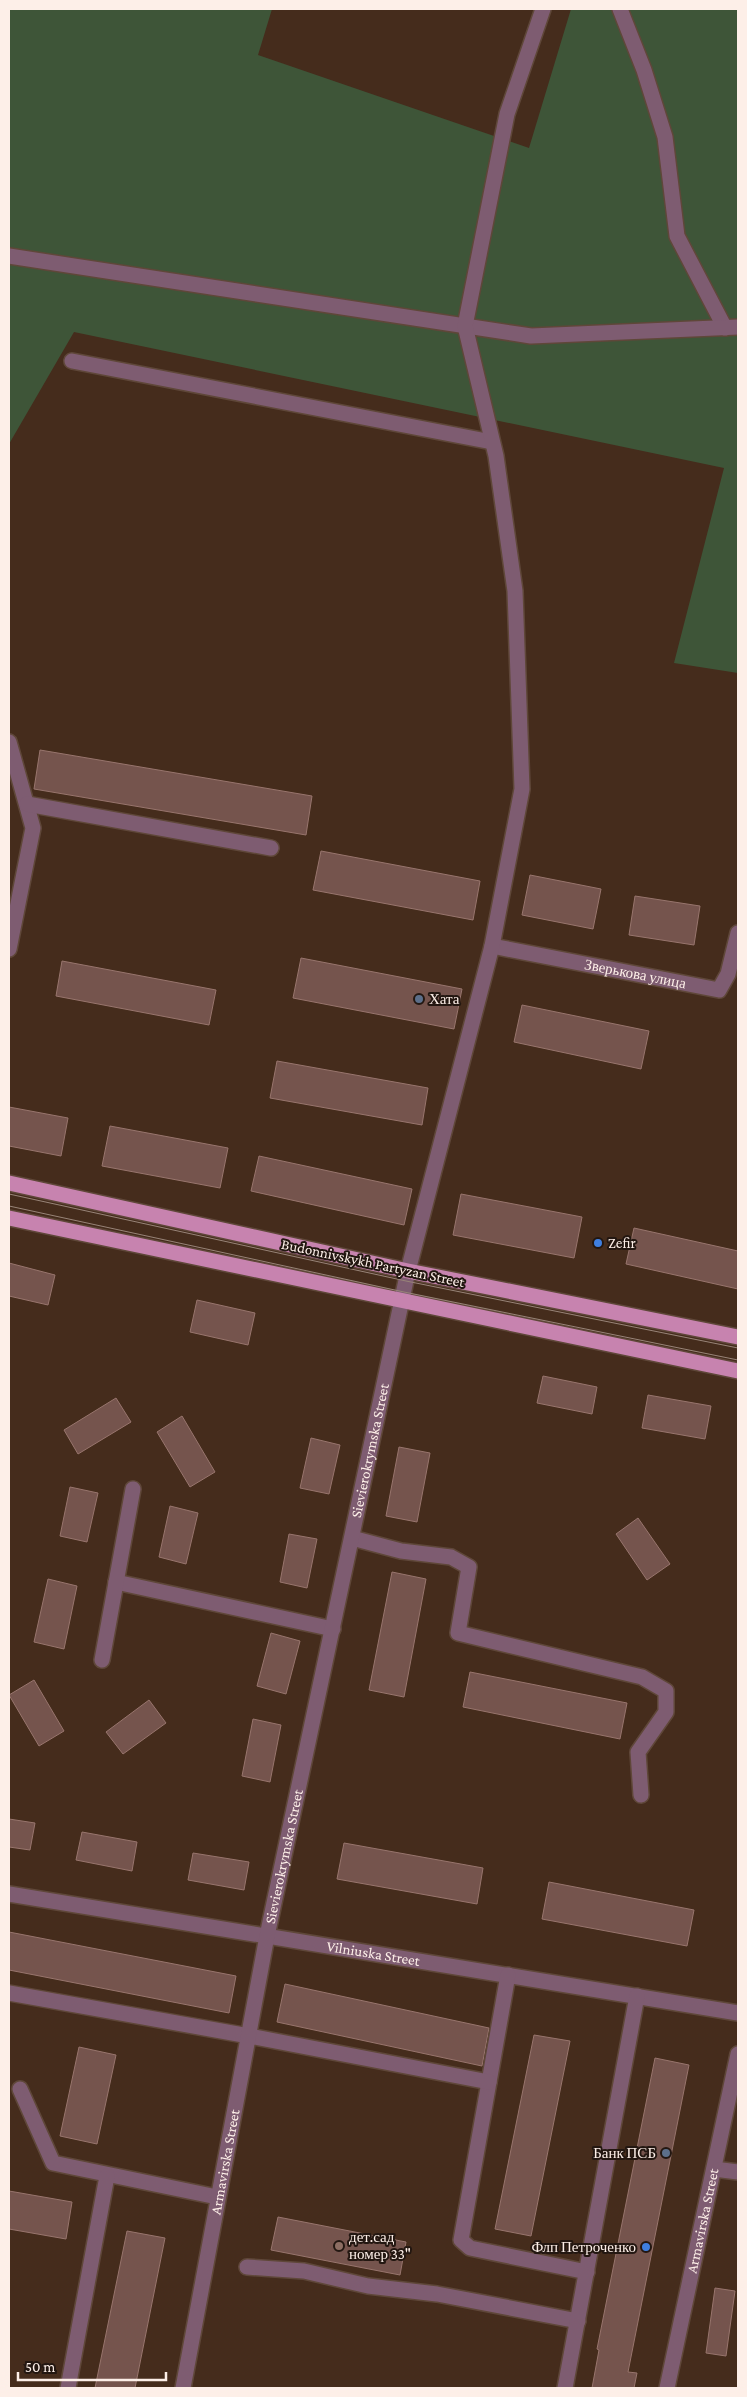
<svg xmlns="http://www.w3.org/2000/svg" width="747" height="2397" viewBox="0 0 747 2397" font-family="'Crimson Pro',serif">
<style>
.green{fill:#3e5538}
.building{fill:#75544d;stroke:#98756d}
.lines{fill:none;stroke-linecap:round;stroke-linejoin:round}
.minor-casing{stroke:#5f4739;stroke-width:18}
.major-casing{stroke:#5f4739;stroke-width:18}
.minor{stroke:#7e5c71;stroke-width:15}
.major{stroke:#c783af;stroke-width:15}
.tram{stroke:#988478;stroke-width:1}
.service-dot{fill:#5c6f8a;stroke:#231711;stroke-width:2}
.shop-dot{fill:#3f7fe0;stroke:#231711;stroke-width:2}
.education-dot{fill:#8d6e63;stroke:#231711;stroke-width:2}
.labels{text-anchor:middle;dominant-baseline:central;stroke-width:4;stroke-linejoin:round;paint-order:stroke}
.street-label{font-size:15px;fill:#fdefe8;stroke:#231711}
.poi-label{font-size:15px;fill:#fdefe8;stroke:#231711;text-anchor:start}
</style>
<rect width="100%" height="100%" fill="#452c1c"/>
<!-- green -->
<path class="green" d="M9 9H272L258 55 529 148 571 9H738V673L674 663 724 468 74 332 9 444Z"/>
<!-- building -->
<g class="building">
<path d="M40 750 312 796 306 835 34 789Z"/>
<path d="M321 851 480 881 473 920 313 890Z"/>
<path d="M530 875 601 889 593 929 522 915Z"/>
<path d="M635 896 700 906 694 945 629 935Z"/>
<path d="M301 958 462 989 454 1029 293 998Z"/>
<path d="M62 961 216 990 209 1025 56 996Z"/>
<path d="M522 1005 649 1031 641 1069 514 1042Z"/>
<path d="M277 1061 428 1088 422 1125 270 1098Z"/>
<path d="M9 1107 68 1118 61 1156 9 1146Z"/>
<path d="M110 1126 228 1148 220 1188 102 1166Z"/>
<path d="M259 1156 412 1189 404 1225 251 1191Z"/>
<path d="M461 1194 582 1217 574 1258 453 1235Z"/>
<path d="M634 1228 738 1251V1289L626 1264Z"/>
<path d="M9 1263 55 1275 48 1305 9 1296Z"/>
<path d="M197 1300 255 1313 248 1345 190 1332Z"/>
<path d="M543 1376 597 1387 592 1414 537 1403Z"/>
<path d="M648 1395 711 1406 705 1439 642 1428Z"/>
<path d="M116 1398 131 1422 78 1454 64 1430Z"/>
<path d="M182 1416 215 1472 190 1487 157 1432Z"/>
<path d="M311 1438 340 1445 329 1494 300 1488Z"/>
<path d="M399 1447 430 1453 417 1522 386 1516Z"/>
<path d="M70 1487 98 1493 87 1542 60 1536Z"/>
<path d="M170 1506 198 1513 186 1564 159 1557Z"/>
<path d="M638 1518 670 1564 647 1580 616 1534Z"/>
<path d="M289 1534 317 1539 307 1588 280 1582Z"/>
<path d="M392 1572 426 1579 404 1697 369 1690Z"/>
<path d="M48 1579 77 1586 64 1649 34 1642Z"/>
<path d="M271 1633 300 1641 286 1694 257 1686Z"/>
<path d="M470 1672 627 1703 620 1739 463 1707Z"/>
<path d="M34 1680 64 1731 39 1746 9 1695Z"/>
<path d="M149 1700 166 1723 123 1754 106 1732Z"/>
<path d="M253 1719 281 1725 270 1782 242 1776Z"/>
<path d="M9 1819 35 1823 30 1850 9 1847Z"/>
<path d="M82 1832 137 1842 132 1871 76 1860Z"/>
<path d="M344 1843 483 1868 477 1904 337 1879Z"/>
<path d="M193 1853 249 1862 244 1890 188 1880Z"/>
<path d="M549 1882 694 1910 687 1946 542 1919Z"/>
<path d="M9 1932 236 1976 229 2013 9 1970Z"/>
<path d="M285 1984 489 2028 482 2066 277 2022Z"/>
<path d="M534 2035 570 2041 531 2236 495 2229Z"/>
<path d="M79 2047 116 2055 97 2144 60 2136Z"/>
<path d="M655 2058 689 2065 628 2372 637 2373 634 2388H592L599 2350 597 2349Z"/>
<path d="M9 2191 72 2202 66 2239 9 2229Z"/>
<path d="M278 2217 406 2242 400 2275 271 2250Z"/>
<path d="M127 2231 165 2238 135 2388H95Z"/>
<path d="M715 2288 735 2291 726 2356 706 2353Z"/>
</g>
<g class="lines">
<!-- minor casing -->
<g class="minor-casing">
<g id="minor">
<path d="M620 9 644 70 665 137 677 236 725 328"/>
<path d="M9 256 531 336 738 327"/>
<path d="M72 361 492 442"/>
<path d="M9 742 33 828 9 949"/>
<path d="M27 804 271 848"/>
<path id="s1" d="M492 946 719 990 728 974 738 933"/>
<path d="M352 1538 401 1551 451 1557 469 1567 458 1633 642 1677 666 1691V1712L638 1752 641 1795"/>
<path d="M116 1582 333 1629"/>
<path d="M102 1660 133 1489"/>
<path id="s2" d="M9 1894 738 2013"/>
<path d="M508 1975 461 2240 470 2248 587 2272"/>
<path d="M9 1993 249 2036 489 2082"/>
<path d="M20 2089 53 2163 217 2197"/>
<path d="M714 2169 738 2172"/>
<path d="M247 2267 304 2271 368 2286 437 2294 578 2321"/>
<path d="M68 2388 107 2176"/>
<path id="s3" d="M183 2388 267 1936 408 1271 492 946 522 789 515 591 496 456 465 326 507 114 543 9"/>
<path d="M565 2388 637 1996"/>
<path id="s4" d="M667 2388 738 2054"/>
</g>
</g>
<!-- major casing -->
<g class="major-casing">
<g id="major">
<path d="M9 1183 408 1271 738 1337"/>
<path d="M9 1218 738 1371"/>
</g>
</g>
<!-- minor -->
<use href="#minor" class="minor"/>
<!-- major -->
<use href="#major" class="major"/>
<!-- tram -->
<g class="tram">
<path d="M9 1194 406 1281 738 1348"/>
<path d="M9 1206 404 1292 738 1360"/>
</g>
</g>
<!-- markers -->
<g class="service-dot">
<circle cx="419" cy="999" r="5"/>
<circle cx="666" cy="2153" r="5"/>
</g>
<g class="shop-dot">
<circle cx="598" cy="1243" r="5"/>
<circle cx="646" cy="2247" r="5"/>
</g>
<circle class="education-dot" cx="339" cy="2246" r="5"/>
<g class="labels">
<!-- street labels -->
<g class="street-label">
<text stroke="none"><textPath href="#s1" startOffset="146">Зверькова улица</textPath></text>
<text transform="translate(373 1263) rotate(12)">Budonnivskykh Partyzan Street</text>
<text stroke="none"><textPath href="#s3" startOffset="956">Sievierokrymska Street</textPath></text>
<text stroke="none"><textPath href="#s3" startOffset="541">Sievierokrymska Street</textPath></text>
<text stroke="none"><textPath href="#s2" startOffset="369">Vilniuska Street</textPath></text>
<text stroke="none"><textPath href="#s3" startOffset="230">Armavirska Street</textPath></text>
<text stroke="none"><textPath href="#s4" startOffset="171">Armavirska Street</textPath></text>
</g>
<!-- poi labels -->
<g class="poi-label">
<text x="429" y="999">Хата</text>
<text x="608" y="1243">Zefir</text>
<text x="656" y="2153" text-anchor="end">Банк ПСБ</text>
<text x="349" y="2237">дет.сад<tspan x="349" dy="17">номер 33"</tspan></text>
<text x="636" y="2247" text-anchor="end">Флп Петроченко</text>
</g>
</g>
<!-- border -->
<rect width="747" height="2397" fill="none" stroke="#fdefe8" stroke-width="20"/>
<!-- scale -->
<path d="M18 2372v8h148v-8" fill="none" stroke="#fdefe8" stroke-width="2.5"/>
<text x="25" y="2372" font-size="15" fill="#fdefe8" stroke="#231711" stroke-width="4" paint-order="stroke">50 m</text>
</svg>
